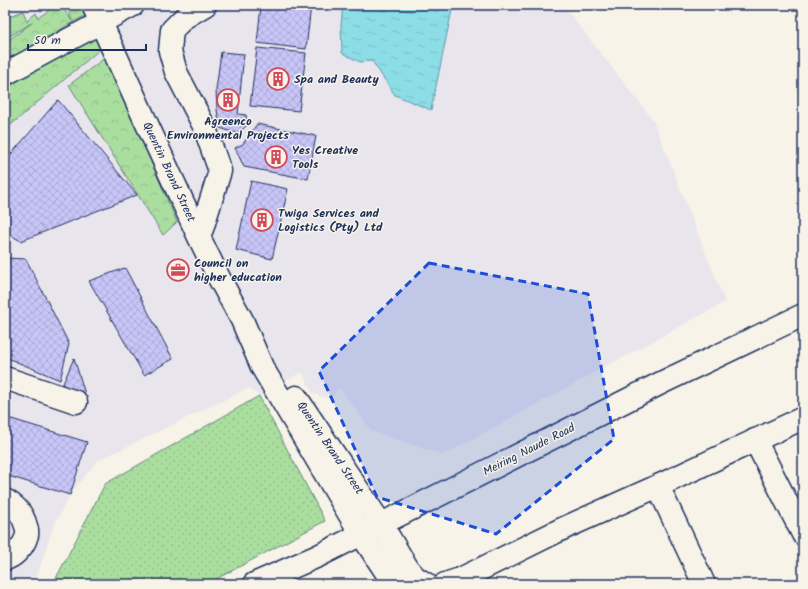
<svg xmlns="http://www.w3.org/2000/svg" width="808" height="589" viewBox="0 0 808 589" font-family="Kalam,sans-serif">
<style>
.built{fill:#e9e5ec}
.forest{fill:url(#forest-crowns);stroke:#62867e}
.park{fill:url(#park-dots);stroke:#62867e}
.water{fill:url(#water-ripples);stroke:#5f97af}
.building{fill:url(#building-cross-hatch);stroke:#1b2f5e}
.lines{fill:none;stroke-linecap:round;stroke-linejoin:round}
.minor-casing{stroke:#1b2f5e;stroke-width:25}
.minor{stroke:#f7f3e8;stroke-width:22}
.marked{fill:#1d4ed8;fill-opacity:0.2;stroke:#1d4ed8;stroke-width:3;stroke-dasharray:8 5;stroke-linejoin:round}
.labels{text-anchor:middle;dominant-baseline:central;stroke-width:3;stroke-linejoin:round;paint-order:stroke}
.poi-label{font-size:12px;font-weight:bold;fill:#1b2f5e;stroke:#f7f3e8;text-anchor:start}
.street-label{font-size:12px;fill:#1b2f5e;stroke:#f7f3e8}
</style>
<defs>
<pattern id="forest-crowns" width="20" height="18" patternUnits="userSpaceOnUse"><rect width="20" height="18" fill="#aade9f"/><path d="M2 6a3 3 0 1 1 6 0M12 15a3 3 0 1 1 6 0" fill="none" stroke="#92bf8b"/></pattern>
<pattern id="park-dots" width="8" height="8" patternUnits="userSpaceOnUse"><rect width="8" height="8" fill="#aade9f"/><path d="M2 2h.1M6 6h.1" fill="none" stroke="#92bf8b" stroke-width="1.8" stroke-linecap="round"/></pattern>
<pattern id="water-ripples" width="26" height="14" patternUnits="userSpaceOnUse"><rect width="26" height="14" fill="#8cdde5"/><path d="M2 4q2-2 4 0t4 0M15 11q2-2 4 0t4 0" fill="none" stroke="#78bec7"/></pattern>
<pattern id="building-cross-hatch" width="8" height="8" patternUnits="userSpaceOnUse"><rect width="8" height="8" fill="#c8c5f7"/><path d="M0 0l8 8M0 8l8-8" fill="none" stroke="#abaad6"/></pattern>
</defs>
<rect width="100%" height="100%" fill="#f7f3e8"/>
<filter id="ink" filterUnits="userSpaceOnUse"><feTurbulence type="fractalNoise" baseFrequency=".025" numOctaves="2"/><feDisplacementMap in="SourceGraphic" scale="8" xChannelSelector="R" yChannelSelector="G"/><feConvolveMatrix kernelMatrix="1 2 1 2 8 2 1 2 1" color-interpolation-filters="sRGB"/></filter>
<g filter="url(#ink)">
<!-- built -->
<path class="built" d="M5 5H563L653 120 725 302 443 455 372 431 339 388 331 399 313 394 302 372 259 396 249 388 97 461 70 495 53 527 37 576 30 584H5Z"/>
<!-- forest -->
<g class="forest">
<path d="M56 5H61L72 21 67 5H83L87 15 73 22 5 64V43L33 22 5 39V18L23 11 27 21 36 13 38 18Z"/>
<path d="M96 32 105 45 5 130V89Z"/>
<path d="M106 57 177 222 163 235 69 85Z"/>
</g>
<!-- park -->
<path class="park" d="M259 396 325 521 207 584H53L105 484Z"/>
<!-- water -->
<path class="water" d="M343 5H453L431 110 395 95 372 61 360 62 342 53 341 25Z"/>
<!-- building -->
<g class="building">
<path d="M261 5H311L306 49 257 43Z"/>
<path d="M257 48 306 53 299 111 250 106Z"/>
<path d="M221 52 244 54 238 114 246 115 247 125 238 134 220 128 217 110 216 90Z"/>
<path d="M58 100 137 195 21 241 5 232V161Z"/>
<path d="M257 124 316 136 308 179 244 167 235 148 243 144Z"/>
<path d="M251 181 288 189 272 259 236 250Z"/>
<path d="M5 258 26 259 69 344 60 380 5 357Z"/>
<path d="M125 268 173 359 144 375 89 281Z"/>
<path d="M74 358 85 394 62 386Z"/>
<path d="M5 417 87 442 70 495 5 475Z"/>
</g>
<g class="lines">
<!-- minor casing -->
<g class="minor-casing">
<g id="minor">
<path d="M93 5 141 111 198 235 219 278 242 320 262 367 361 534 394 584"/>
<path d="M5 74 133 5"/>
<path d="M202 229 220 171 204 126 176 72 170 51 172 30 185 17 205 5"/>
<path d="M5 378 76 402"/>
<path d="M296 397 381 524 408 569 416 578 426 584"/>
<path d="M755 440 803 534"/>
<path d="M658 486 704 584"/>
<path d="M5 500C16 506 23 514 26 526 27 529 28 532 27 535 26 539 24 543 22 546 17 552 13 557 5 559"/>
<path d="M254 584 318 556 663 382 803 315"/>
<path d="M445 584 460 579 481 569 562 529 658 486 803 418"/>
</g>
</g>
<!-- minor -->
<use href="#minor" class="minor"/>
</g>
</g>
<!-- marked area -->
<path class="marked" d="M429 263 588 294 614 439 496 534 377 497 319 371Z"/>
<!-- icons -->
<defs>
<g id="building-ring" transform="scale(1.15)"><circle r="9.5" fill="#f7f3e8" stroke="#d1495b" stroke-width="1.5"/><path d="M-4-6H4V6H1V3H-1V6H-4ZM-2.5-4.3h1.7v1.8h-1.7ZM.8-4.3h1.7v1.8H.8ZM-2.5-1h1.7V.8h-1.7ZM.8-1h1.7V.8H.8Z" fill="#d1495b"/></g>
<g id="office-ring" transform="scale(1.15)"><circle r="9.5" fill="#f7f3e8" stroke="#d1495b" stroke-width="1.5"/><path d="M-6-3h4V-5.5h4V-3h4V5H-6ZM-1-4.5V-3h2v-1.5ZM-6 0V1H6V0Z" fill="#d1495b"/></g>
</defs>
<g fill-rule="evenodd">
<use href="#building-ring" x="278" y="79"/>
<use href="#building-ring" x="228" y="100"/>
<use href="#building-ring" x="276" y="157"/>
<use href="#building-ring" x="262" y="220"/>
<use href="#office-ring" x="178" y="270"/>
</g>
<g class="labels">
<!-- poi labels -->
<g class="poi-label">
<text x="294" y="79">Spa and Beauty</text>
<text x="228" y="121" text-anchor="middle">Agreenco<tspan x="228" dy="14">Environmental Projects</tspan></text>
<text x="292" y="150">Yes Creative<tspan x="292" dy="14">Tools</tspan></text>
<text x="278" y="213">Twiga Services and<tspan x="278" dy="14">Logistics (Pty) Ltd</tspan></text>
<text x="194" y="263">Council on<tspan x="194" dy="14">higher education</tspan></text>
</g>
<!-- street labels -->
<g class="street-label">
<text transform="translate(169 172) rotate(65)">Quentin Brand Street</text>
<text transform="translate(330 448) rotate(56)">Quentin Brand Street</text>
<text transform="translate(529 450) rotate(-27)">Meiring Naude Road</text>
</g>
</g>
<!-- margin -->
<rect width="808" height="589" fill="none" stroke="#f7f3e8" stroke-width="20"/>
<rect x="10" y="10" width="788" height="569" fill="none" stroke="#1b2f5e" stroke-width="1.5" filter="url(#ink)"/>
<!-- scale -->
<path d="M28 44v6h118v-6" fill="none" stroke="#1b2f5e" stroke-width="2"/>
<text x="34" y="44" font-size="12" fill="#1b2f5e" stroke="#f7f3e8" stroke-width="3" paint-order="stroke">50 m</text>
</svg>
